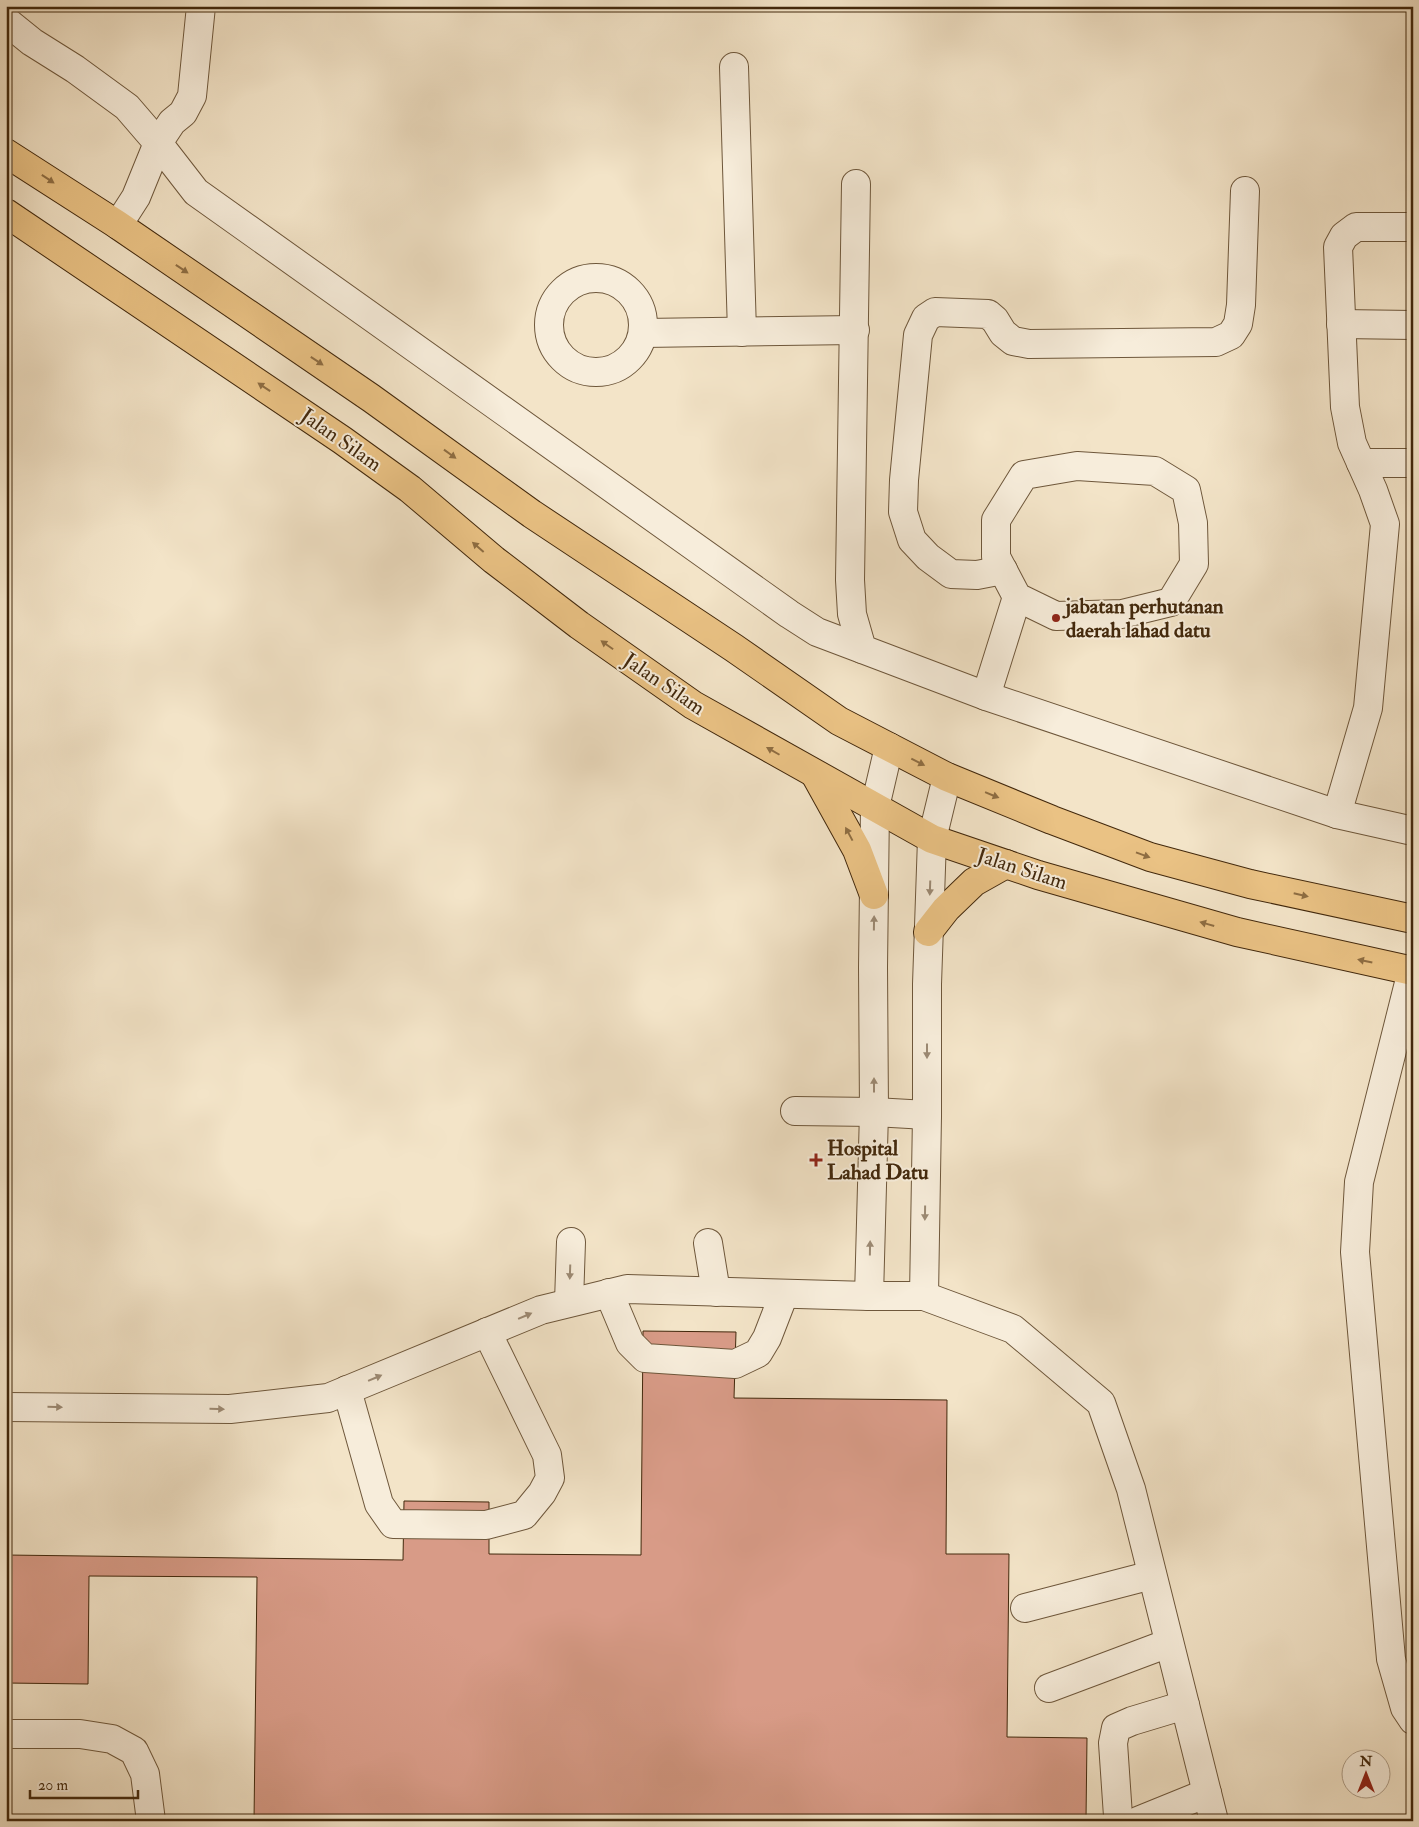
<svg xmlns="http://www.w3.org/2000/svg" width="1419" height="1827" viewBox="0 0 1419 1827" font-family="'IM FELL Double Pica',serif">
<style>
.building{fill:#d89b87;stroke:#42280c}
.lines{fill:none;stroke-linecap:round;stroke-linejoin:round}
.minor-casing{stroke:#6e573b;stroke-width:30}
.highway-casing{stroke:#42280c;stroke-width:30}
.minor{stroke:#f7eddb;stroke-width:28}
.highway{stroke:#eac284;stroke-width:28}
.oneway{fill:#8e6d42}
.oneway2{fill:#9c8a74}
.poi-dot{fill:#8f2418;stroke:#f7eddb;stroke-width:2}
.labels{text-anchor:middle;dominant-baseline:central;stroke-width:4;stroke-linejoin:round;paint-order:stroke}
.street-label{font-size:21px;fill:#42280c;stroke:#f7eddb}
.poi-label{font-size:21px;font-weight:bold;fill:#42280c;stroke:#f7eddb;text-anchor:start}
</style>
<rect width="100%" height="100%" fill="#f3e4c8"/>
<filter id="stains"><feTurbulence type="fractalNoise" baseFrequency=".004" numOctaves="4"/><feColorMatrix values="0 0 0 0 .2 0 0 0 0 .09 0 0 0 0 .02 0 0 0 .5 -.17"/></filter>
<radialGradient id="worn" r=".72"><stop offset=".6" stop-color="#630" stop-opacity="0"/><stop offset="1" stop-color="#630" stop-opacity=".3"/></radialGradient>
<!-- building -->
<path class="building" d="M643 1331 736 1332 734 1398 947 1400 946 1554H1009L1007 1737 1087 1738 1086 1819 1013 1818V1821H254L257 1577 89 1576 88 1684 6 1683V1555L403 1560 404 1501 489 1502V1554L641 1555Z"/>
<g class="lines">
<!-- minor casing -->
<g class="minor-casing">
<g id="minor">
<path d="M201 6 192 96 183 113 172 122 158 143 196 192 789 614 817 632 862 649"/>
<path d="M6 21 32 42 75 69 127 107 158 143 136 197 118 225"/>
<path d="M734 67 742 332"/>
<path d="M856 184 850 580 852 614 862 649 986 696 1337 814 1413 831"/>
<circle cx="596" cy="325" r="47"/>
<path d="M1341 324 1413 325"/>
<path d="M643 333 855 330"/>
<path d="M1361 463H1413"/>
<path d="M1077 466 1155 471 1186 490 1193 523 1194 564 1171 602 1122 614 1056 616 1017 597 996 557V520L1024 475Z"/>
<path d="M1003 570 977 575 951 574 928 557 912 540 903 512 904 480 918 335 926 318 935 312 988 314 995 320 1003 333 1013 341 1029 344 1216 342 1231 335 1238 324 1241 305 1245 191"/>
<path d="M986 696 1017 597"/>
<path d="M1337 814 1368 708 1385 524 1373 490 1352 443 1345 407 1338 247 1344 236 1356 227H1413"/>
<path d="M1412 971 1359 1182 1355 1252 1391 1659 1405 1708 1413 1720"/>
<path d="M795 1111 874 1112 927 1115"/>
<path d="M708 1243 716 1292"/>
<path d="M609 1293 630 1343 645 1358 735 1364 758 1353 767 1338 784 1294"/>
<path d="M869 1296 874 1112 873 967 875 807 889 747"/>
<path d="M924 1296 927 1115V984L932 839 947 777"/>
<path d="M569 1302 571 1242"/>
<path d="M347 1390 379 1504 393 1524 486 1525 524 1515 542 1493 550 1478 547 1455 487 1332"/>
<path d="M6 1407 230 1409 328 1398 541 1310 627 1289 869 1296H924L1013 1329 1101 1403 1131 1489 1214 1821"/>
<path d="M1025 1608 1152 1575"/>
<path d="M1049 1688 1169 1643"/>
<path d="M6 1734H80L112 1739 134 1751 145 1774 151 1821"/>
<path d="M1121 1821 1118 1816 1113 1743 1116 1728 1132 1721 1185 1705"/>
<path d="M1138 1821 1207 1793"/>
</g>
</g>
<!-- highway casing -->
<g class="highway-casing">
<g id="highway">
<path d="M6 153 118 225 371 398 532 514 734 648 839 721 947 777 1052 820 1150 857 1250 884 1413 919"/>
<path d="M6 213 342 440 410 489 494 560 579 625 693 705 932 839 1038 875 1237 932 1413 971"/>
<path d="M816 776 857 850 874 895"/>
<path d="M928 932 946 909 974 882 1006 864"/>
</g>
</g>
<!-- minor -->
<use href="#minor" class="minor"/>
<!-- highway -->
<use href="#highway" class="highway"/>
</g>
<!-- one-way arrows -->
<defs><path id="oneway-solid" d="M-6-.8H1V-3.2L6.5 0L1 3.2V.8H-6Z" transform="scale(1.25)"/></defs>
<g class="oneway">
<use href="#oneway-solid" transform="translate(48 179) rotate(34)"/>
<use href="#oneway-solid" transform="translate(182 269) rotate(34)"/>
<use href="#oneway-solid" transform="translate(317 361) rotate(34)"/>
<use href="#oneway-solid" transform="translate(264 387) rotate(-146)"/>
<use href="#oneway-solid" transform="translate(450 454) rotate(36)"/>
<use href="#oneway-solid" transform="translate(478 547) rotate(-139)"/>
<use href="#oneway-solid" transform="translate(607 645) rotate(-145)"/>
<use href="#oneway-solid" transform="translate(773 751) rotate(-150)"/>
<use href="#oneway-solid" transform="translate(918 762) rotate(27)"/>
<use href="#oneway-solid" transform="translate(992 795) rotate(22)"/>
<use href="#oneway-solid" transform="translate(849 834) rotate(-118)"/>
<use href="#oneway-solid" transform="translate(1143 855) rotate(20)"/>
<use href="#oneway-solid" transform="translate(1301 895) rotate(13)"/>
<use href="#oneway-solid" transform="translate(1207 924) rotate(-164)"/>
<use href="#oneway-solid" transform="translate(1365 961) rotate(-168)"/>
</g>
<g class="oneway2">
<use href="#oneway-solid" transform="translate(930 888) rotate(92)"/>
<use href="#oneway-solid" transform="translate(874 923) rotate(-89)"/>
<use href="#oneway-solid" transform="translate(927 1051) rotate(90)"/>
<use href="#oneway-solid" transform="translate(874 1085) rotate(-90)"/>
<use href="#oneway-solid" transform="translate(925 1213) rotate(91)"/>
<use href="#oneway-solid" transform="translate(870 1248) rotate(-89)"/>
<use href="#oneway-solid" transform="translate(570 1272) rotate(92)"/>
<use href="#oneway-solid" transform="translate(525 1316) rotate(-23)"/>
<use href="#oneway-solid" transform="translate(375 1378) rotate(-23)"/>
<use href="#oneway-solid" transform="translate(55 1407) rotate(1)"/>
<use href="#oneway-solid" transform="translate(217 1409) rotate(1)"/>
</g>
<!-- markers -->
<g class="poi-dot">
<circle cx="1056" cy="618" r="5"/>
<path d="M813.5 1152.5h5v5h5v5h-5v5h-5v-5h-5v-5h5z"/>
</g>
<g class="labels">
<!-- street labels -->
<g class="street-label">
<text transform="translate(341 440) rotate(35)">Jalan Silam</text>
<text transform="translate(664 684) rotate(34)">Jalan Silam</text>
<text transform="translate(1022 869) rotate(18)">Jalan Silam</text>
</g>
<!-- poi labels -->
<g class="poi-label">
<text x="1066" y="606">jabatan perhutanan<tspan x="1066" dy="24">daerah lahad datu</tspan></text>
<text x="827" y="1148">Hospital<tspan x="827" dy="24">Lahad Datu</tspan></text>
</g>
</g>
<!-- margin -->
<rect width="1419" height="1827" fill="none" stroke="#f3e4c8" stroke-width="25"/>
<rect x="8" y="8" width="1404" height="1812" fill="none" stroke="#42280c" stroke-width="2.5"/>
<rect x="12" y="12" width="1394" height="1802" fill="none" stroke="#42280c"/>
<!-- north arrow -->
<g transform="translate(1366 1774)"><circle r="24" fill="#f7eddb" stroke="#af9e88"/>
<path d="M0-4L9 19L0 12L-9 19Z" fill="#8f2418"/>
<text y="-8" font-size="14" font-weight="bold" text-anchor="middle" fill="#42280c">N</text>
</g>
<!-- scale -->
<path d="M30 1790v8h108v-8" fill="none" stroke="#42280c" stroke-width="2.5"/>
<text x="38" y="1790" font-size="15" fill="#42280c" stroke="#f7eddb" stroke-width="4" paint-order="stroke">20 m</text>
<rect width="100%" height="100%" filter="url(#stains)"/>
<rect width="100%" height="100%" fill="url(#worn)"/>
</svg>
